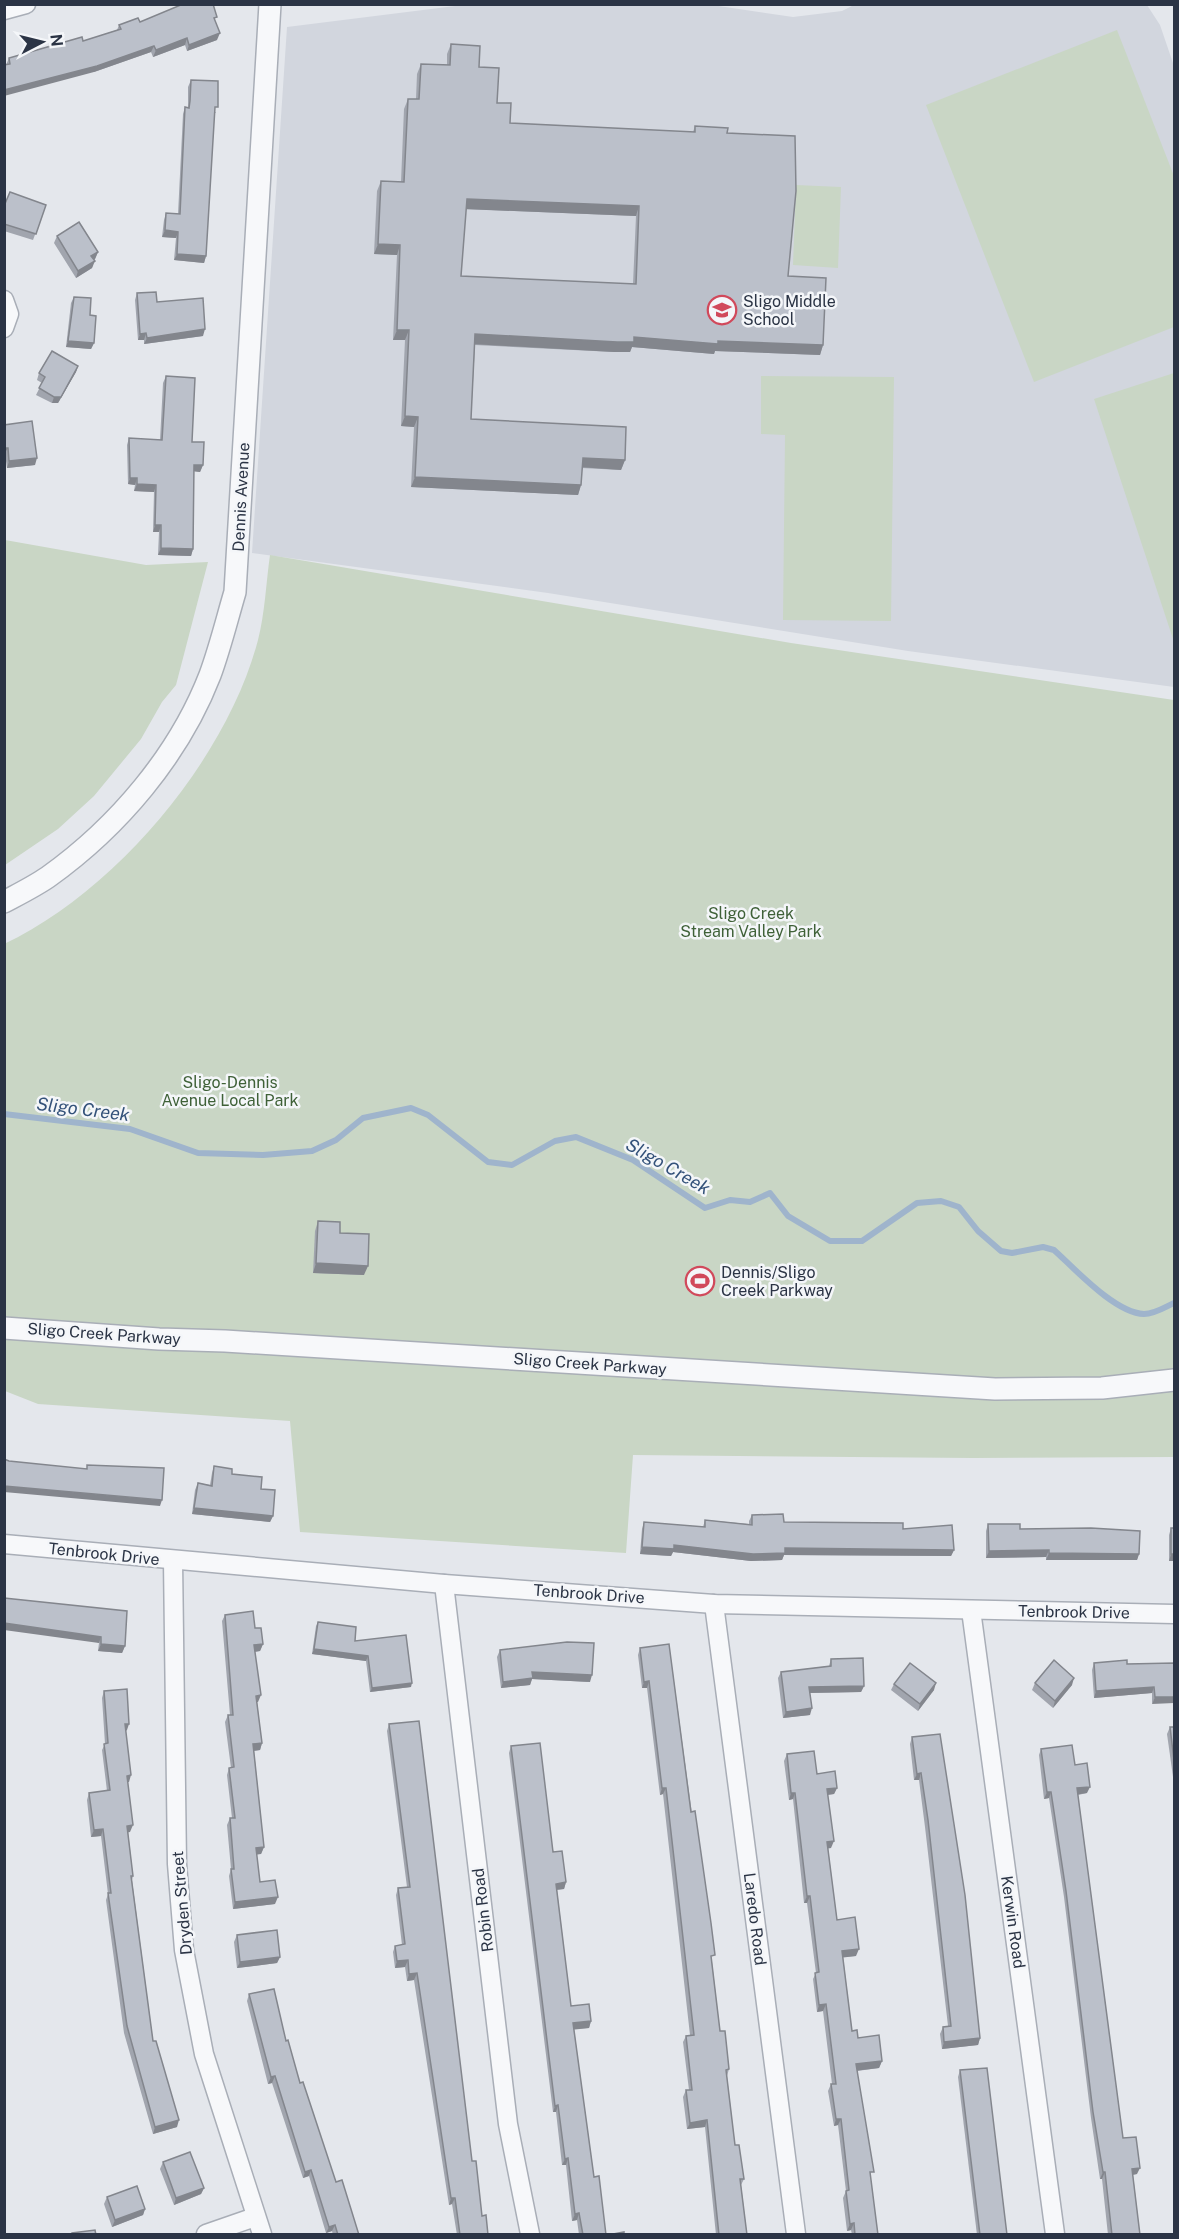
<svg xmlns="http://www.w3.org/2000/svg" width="1179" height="2239" viewBox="0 0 1179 2239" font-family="'Public Sans',sans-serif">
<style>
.built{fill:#d2d6de}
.green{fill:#c9d6c5}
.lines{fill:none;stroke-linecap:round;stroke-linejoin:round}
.stream{stroke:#9fb4cc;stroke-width:6}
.minor-casing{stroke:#a9aeb7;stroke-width:21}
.tertiary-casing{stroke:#a9aeb7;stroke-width:24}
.minor{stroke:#f7f8fa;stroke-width:18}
.tertiary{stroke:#f7f8fa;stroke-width:21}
.wall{fill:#a1a5ae;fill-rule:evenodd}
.shaded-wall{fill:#83868d}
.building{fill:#bbc0ca;stroke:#83868d;stroke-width:1.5;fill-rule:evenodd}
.labels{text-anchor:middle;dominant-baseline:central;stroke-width:5;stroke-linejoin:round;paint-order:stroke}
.poi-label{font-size:16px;fill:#2b3445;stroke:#f4f6f9;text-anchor:start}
.street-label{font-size:16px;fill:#2b3445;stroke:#f4f6f9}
.park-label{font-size:16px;fill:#3f6138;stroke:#f4f6f9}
.water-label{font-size:18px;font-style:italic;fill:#34527a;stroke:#f4f6f9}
</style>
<rect width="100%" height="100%" fill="#e4e7ec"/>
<!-- built -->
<path class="built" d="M471 4H705L793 17 842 11 856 4 1147 5 1160 25 1174 66V687L908 651 548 593 252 553 287 27Z"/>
<!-- green -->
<g class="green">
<path d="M1117 30 1174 176V327L1034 382 926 105Z"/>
<path d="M796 185 841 187 838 268 793 265Z"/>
<path d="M1174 373V642L1094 399Z"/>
<path d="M761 376 894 377 891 621 783 620 785 435 761 434Z"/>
<path d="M5 540 146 565 208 562 176 685 162 702 141 739 94 796 58 829 5 865Z"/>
<path d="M270 555 791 643 1174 700V1457L973 1458 633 1455 626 1553 300 1532 290 1421 38 1404 5 1391 4 944C115 892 227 759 258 640 265 613 266 583 270 555Z"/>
</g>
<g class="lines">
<!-- stream -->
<path class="stream" d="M4 1114 130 1129 198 1153 263 1155 312 1151 336 1140 363 1118 411 1108 428 1115 488 1162 512 1165 555 1141 576 1137 633 1160 705 1208 730 1200 750 1202 770 1193 788 1216 830 1241H862L917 1203 941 1201 959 1207 978 1231 1001 1251 1012 1253 1043 1247 1054 1250C1075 1269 1115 1313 1144 1314 1155 1314 1165 1307 1174 1303"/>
<!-- minor casing -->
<g class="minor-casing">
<g id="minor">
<path d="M4 10 26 4"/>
<path d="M4 300 9 314 4 328"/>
<path d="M4 1544 444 1584 714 1604 1174 1614"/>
<path d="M173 1561 177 1864 184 1950 204 2054 262 2234"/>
<path d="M444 1584 508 2124 530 2234"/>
<path d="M714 1604 796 2234"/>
<path d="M971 1610 1055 2234"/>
<path d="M206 2234 255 2217"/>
</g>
</g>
<!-- tertiary casing -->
<g class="tertiary-casing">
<g id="tertiary">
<path d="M4 902C19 894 35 886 48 877 118 827 179 755 210 675 220 648 227 619 235 592L270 4"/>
<path d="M4 1328 159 1339 225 1341 995 1389 1102 1388 1174 1380"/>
</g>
</g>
<!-- minor -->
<use href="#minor" class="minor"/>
<!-- tertiary -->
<use href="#tertiary" class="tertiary"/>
</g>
<!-- wall -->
<g class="wall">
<path d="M140 22H215L217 40 187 51 185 45 153 57 151 52 94 72 6 65 9 58 83 41 117 30 119 25Z"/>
<path d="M451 44 479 67 497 103 510 123 693 132 695 126 727 133 788 276 823 345 820 355 715 351 714 354 632 347 630 352H614L475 345 471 419 625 460 621 470 582 468 581 485 578 495 411 487 414 427 401 426 405 340H393L397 255 374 254 377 191 381 181 401 182 404 109 408 99H416L417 74 421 64 447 65V54ZM466 209 636 216 633 284 461 276Z"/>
<path d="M191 80 216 113H214L206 256 204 263 174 260 176 238 162 237 164 220 166 213 178 214 183 114 185 107H188V87Z"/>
<path d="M46 205 33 240 4 231V206Z"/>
<path d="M57 236 98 252 95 259 94 260 92 268 76 278 54 243Z"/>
<path d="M137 293 157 302 203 336 144 344V340H138L135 300Z"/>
<path d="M74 297 90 315 94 343 91 349 66 347 71 303Z"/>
<path d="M78 366 76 372 58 403H52L36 395 42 383 37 380 39 373Z"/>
<path d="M166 376 192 442 203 465 200 472 194 471 193 549 191 556 158 555 159 532H153L154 492 134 491 135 485 128 484 127 445 129 438 160 440 163 383Z"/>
<path d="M4 425 35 465 7 468 5 454Z"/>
<path d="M318 1221 340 1233 364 1275 313 1273 315 1231Z"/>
<path d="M214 1466 232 1474 273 1516 270 1522 192 1514 195 1490 198 1483 210 1485 212 1473Z"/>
<path d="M752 1515 784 1522 903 1529 954 1550 951 1556 784 1555 782 1560 751 1561 673 1552 671 1556 640 1554 642 1529 644 1522 703 1527 705 1520 749 1524V1521Z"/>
<path d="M988 1524 1020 1529 1139 1554 1137 1560H1046V1557L986 1558V1531Z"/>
<path d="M1171 1528 1174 1561H1169V1535Z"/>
<path d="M4 1598 125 1646 122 1653 98 1651 99 1643Z"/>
<path d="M225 1615 255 1628 263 1644 260 1651 255 1652 258 1702H257L262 1743 260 1750 254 1751 264 1847 261 1854H256L260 1882 275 1904 233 1909 229 1876 231 1869 227 1825 230 1818H232L227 1775 229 1768H231L225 1722 228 1715H230L222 1621Z"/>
<path d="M318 1622 355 1641 411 1687 370 1692 366 1661 312 1654 316 1626Z"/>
<path d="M669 1644 712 1962 720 2031 729 2069 727 2076 735 2145 744 2179 741 2185 747 2235H716L705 2127 687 2129 683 2097 686 2090H689L683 2042 686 2036 690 2035 663 1794 660 1795 647 1688H642L638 1655 640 1648Z"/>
<path d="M500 1650 590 1682 532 1679 530 1685 501 1688 497 1657Z"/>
<path d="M831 1659 864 1686 861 1692 810 1693V1715L783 1718 778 1678 781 1672 829 1666Z"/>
<path d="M1094 1663 1127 1664 1174 1663 1152 1704V1693L1094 1698 1092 1670Z"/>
<path d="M1035 1683 1072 1685 1053 1708 1032 1690Z"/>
<path d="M894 1684 934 1690 918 1711 891 1690Z"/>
<path d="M104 1691 127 1730 126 1731 129 1782H127L130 1832H128L133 1876 132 1880 153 2041 177 2127 153 2134 124 2033 106 1900 108 1894 101 1836 91 1837 87 1800 89 1793 107 1791 102 1750 105 1744 102 1698Z"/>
<path d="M389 1724 482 2216 488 2235H457L452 2204 449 2205 414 1980 407 1981 405 1967 395 1968 393 1952 395 1946 402 1945 396 1895 398 1888 407 1887 387 1731Z"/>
<path d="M1170 1727H1174V1784L1167 1734Z"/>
<path d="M912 1737 980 2038 978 2045 942 2049 940 2034 943 2027 948 2026 925 1827 919 1780H914L910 1744Z"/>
<path d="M511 1746 566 1882 564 1889 557 1890 571 2006 591 2021 589 2028 574 2029 594 2177 606 2235H579L577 2220 572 2221 566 2165H562L556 2112H553L509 1753Z"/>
<path d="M1041 1749 1075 1765 1087 1793 1078 1795 1123 2138 1137 2174 1133 2175 1140 2235H1108L1102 2179H1100L1091 2118 1064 1897 1049 1798 1044 1799 1039 1755Z"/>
<path d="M787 1754 837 1788 834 1794 828 1795 831 1848H828L837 1920 856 1956 843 1957 852 2031 882 2061 879 2068 857 2071 878 2235H852L851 2230 847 2231 843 2198 846 2191 838 2125 834 2126 828 2091 831 2084H832L823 2011 817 2012 813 1979 816 1973 807 1903H804L793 1799 789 1800 784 1761Z"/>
<path d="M237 1935 280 1957 277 1963 237 1968 234 1942Z"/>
<path d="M249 1994 286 2041 300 2083 336 2182 359 2235H333L332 2231 326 2233 309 2176 303 2178 272 2083 268 2084 247 2001Z"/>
<path d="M960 2070 1007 2235H977L958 2077Z"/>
<path d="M163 2162 204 2188 201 2194 174 2205 160 2169Z"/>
<path d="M107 2197 145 2209 143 2215 112 2227 104 2204Z"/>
</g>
<!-- shaded-wall -->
<g class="shaded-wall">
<path d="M220 33 217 40 187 51 189 45Z"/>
<path d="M187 38 185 45 153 57 156 50Z"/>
<path d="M154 46 151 52 94 72 4 96V90Z"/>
<path d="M467 199 639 206 636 216 463 209Z"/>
<path d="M165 230 178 232 176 238 162 237Z"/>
<path d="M378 244 400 245 397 255 374 254Z"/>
<path d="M98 252 95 259 89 263 91 256Z"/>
<path d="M177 254 206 256 204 263 174 260Z"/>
<path d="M95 261 92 268 76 278 78 271Z"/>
<path d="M205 329 203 336 144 344 147 338Z"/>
<path d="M397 330H409L405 340H393Z"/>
<path d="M146 333 144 340H138L140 334Z"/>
<path d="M475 334 634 337 823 345 820 355 715 351 714 354 632 347 630 352H614L472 344Z"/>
<path d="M68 341 94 343 91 349 66 347Z"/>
<path d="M78 366 76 372 58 403H52L54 397Z"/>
<path d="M405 416 418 417 414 427 401 426Z"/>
<path d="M4 448H8L4 454Z"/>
<path d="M37 458 35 465 7 468 9 461Z"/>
<path d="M583 458 625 460 621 470 579 467Z"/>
<path d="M194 465H203L200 472 191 471Z"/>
<path d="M415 477 581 485 578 495 411 487Z"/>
<path d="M130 478H137L135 485 128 484Z"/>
<path d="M137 484 156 485 154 492 134 491Z"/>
<path d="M155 525H161L159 532H153Z"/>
<path d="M161 548 193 549 191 556 158 555Z"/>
<path d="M316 1263 368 1266 364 1275 313 1273Z"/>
<path d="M4 1486 162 1500 160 1506 4 1492Z"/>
<path d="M194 1508 273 1516 270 1522 192 1514Z"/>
<path d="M674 1545 785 1548 954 1550 951 1556 784 1555 782 1560 751 1561 673 1552 671 1556 640 1554 642 1547Z"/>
<path d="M1049 1550 1046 1557 986 1558 989 1551Z"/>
<path d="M1049 1553 1139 1554 1137 1560H1046Z"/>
<path d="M1171 1554H1174V1561H1169Z"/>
<path d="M4 1623 101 1637 99 1643 4 1630Z"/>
<path d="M101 1644 125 1646 122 1653 98 1651Z"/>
<path d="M263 1644 260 1651 252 1652 254 1645Z"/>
<path d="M314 1649 368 1656 366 1661 312 1654Z"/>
<path d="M532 1672 592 1675 590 1682 532 1679 530 1685 501 1688 503 1682Z"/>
<path d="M1074 1678 1072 1685 1053 1708 1055 1701Z"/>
<path d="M649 1681 647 1688H642L644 1682Z"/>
<path d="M412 1683 411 1687 370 1692 372 1688Z"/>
<path d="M936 1683 934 1690 918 1711 920 1704Z"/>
<path d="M864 1686 861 1692 807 1693 809 1687Z"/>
<path d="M1154 1687 1152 1693 1094 1698 1096 1691Z"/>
<path d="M261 1695 258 1702H254L256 1696Z"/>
<path d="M1155 1697H1174V1703L1152 1704Z"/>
<path d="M812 1708 810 1715 783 1718 786 1712Z"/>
<path d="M125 1724H129L127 1730 123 1731Z"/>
<path d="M262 1743 260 1750 251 1751 253 1744Z"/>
<path d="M921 1773 919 1780H914L917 1774Z"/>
<path d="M131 1775 129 1782H124L127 1776Z"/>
<path d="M1090 1787 1087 1793 1074 1795 1077 1788Z"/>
<path d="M662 1788H666L663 1794 660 1795Z"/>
<path d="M837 1788 834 1794 825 1795 827 1789Z"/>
<path d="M1047 1792H1051L1049 1798 1044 1799Z"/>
<path d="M791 1793H795L793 1799 789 1800Z"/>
<path d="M133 1825 130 1832 125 1833 127 1826Z"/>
<path d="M103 1829 101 1836 91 1837 94 1830Z"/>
<path d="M834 1841 831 1848 825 1849 827 1842Z"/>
<path d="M264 1847 261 1854 253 1855 256 1848Z"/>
<path d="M566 1882 564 1889 553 1890 556 1884Z"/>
<path d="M807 1896H810L807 1903H804Z"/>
<path d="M278 1897 275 1904 233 1909 235 1902Z"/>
<path d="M859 1949 856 1956 839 1958 842 1951Z"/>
<path d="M280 1957 277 1963 237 1968 240 1962Z"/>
<path d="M408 1960 405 1967 395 1968 397 1961Z"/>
<path d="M417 1973 414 1980 407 1981 409 1974Z"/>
<path d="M826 2004 823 2011 817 2012 819 2005Z"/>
<path d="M591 2021 589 2028 570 2030 573 2023Z"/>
<path d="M980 2038 978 2045 942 2049 944 2042Z"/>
<path d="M882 2061 879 2068 854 2071 856 2064Z"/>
<path d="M275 2076 272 2083 268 2084 271 2077Z"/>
<path d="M558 2105 556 2112H553L555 2106Z"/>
<path d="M836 2119H841L838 2125 834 2126Z"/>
<path d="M179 2120 177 2127 153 2134 155 2127Z"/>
<path d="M707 2120 705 2127 687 2129 690 2123Z"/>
<path d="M568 2158 566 2165H562L565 2159Z"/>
<path d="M1140 2168 1137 2174 1130 2175 1132 2169Z"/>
<path d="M311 2170 309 2176 303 2178 305 2172Z"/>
<path d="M1103 2172H1105L1102 2179H1100Z"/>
<path d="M204 2188 201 2194 174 2205 176 2198Z"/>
<path d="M451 2198H455L452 2204 449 2205Z"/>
<path d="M145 2209 143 2215 112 2227 115 2220Z"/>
<path d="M579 2213 577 2220 572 2221 575 2214Z"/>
<path d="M854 2223 851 2230 847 2231 850 2224Z"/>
<path d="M335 2225 332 2231 326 2233 329 2227Z"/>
</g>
<!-- building -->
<g class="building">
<path d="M183 4H213L217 17 214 18 220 33 189 45 187 38 156 50 154 46 97 66 4 90V65L10 64 9 58 82 37 83 41 121 29 119 25 138 18 140 22Z"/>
<path d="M451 44 480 46 479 67 499 68 497 103H511L510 123 695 132V126L728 128 727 133 795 136 796 191 788 276 826 278 823 345 718 341V344L634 337V342H617L475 334 471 419 626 427 625 460 583 458 581 485 415 477 418 417 405 416 409 330H397L400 245 378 244 381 181 404 182 408 99H419L421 64 450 65ZM467 199 639 206 636 284 461 276Z"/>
<path d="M191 80 218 81V107H215L206 256 177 254 178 232 165 230 166 213 180 214 185 107 189 108 190 101Z"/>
<path d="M10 192 46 205 36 234 4 224V206Z"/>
<path d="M79 222 98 252 91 256 95 261 78 271 57 236Z"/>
<path d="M156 292 157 302 203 298 205 329 147 338 146 333 140 334 137 293Z"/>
<path d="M74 297 91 298 90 315 96 316 94 343 68 341Z"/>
<path d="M52 351 78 366 61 397H54L39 388 45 377 39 373Z"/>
<path d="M166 376 195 378 192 442H204L203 465H194L193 549 161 548V525H155L156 485 137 484V478H130L129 438 162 440Z"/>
<path d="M32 421 37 458 9 461 8 448H4V425Z"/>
<path d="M318 1221 340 1222V1233L369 1234 368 1266 316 1263Z"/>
<path d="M4 1459 9 1461 87 1469V1465L164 1468 162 1500 4 1486Z"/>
<path d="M214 1466 232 1469V1474L262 1477 261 1489 275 1490 273 1516 194 1508 198 1483 212 1486Z"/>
<path d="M783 1514 784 1522 903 1523V1529L952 1525 954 1550 785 1548V1553L753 1554 674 1545V1549L642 1547 644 1522 705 1527V1520L752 1525V1515Z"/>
<path d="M988 1524H1020V1529L1091 1528 1140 1531 1139 1554 1049 1553V1550L989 1551Z"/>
<rect x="1171" y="1528" width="3" height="26"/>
<path d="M4 1598 127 1611 125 1646 101 1644V1637L4 1623Z"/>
<path d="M253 1611 255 1628H261L263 1644 254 1645 261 1695 256 1696 262 1743 253 1744 264 1847 256 1848 260 1882 275 1880 278 1897 235 1902 231 1869H234L230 1818H235L229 1768 234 1767 228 1715H233L225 1615Z"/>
<path d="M318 1622 356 1627 355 1641 406 1635 412 1683 372 1688 368 1656 314 1649Z"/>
<path d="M567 1642 594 1643 592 1675 532 1672 533 1678 503 1682 500 1650Z"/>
<path d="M669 1644 691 1812 695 1811 711 1923 715 1955 711 1956 720 2031H725L729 2069 726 2070 735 2145H739L744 2179H740L747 2235H719L707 2120 690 2123 686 2090H692L686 2036 694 2035 666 1788H662L649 1681 644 1682 640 1648Z"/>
<path d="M863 1658 864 1686 809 1687 812 1708 786 1712 781 1672 831 1666V1659Z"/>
<path d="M1054 1660 1074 1678 1055 1701 1035 1683Z"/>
<path d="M1127 1660V1664L1174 1663V1697H1155L1154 1687 1096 1691 1094 1663Z"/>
<path d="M910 1663 936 1683 920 1704 894 1684Z"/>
<path d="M127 1689 129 1724H125L131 1775 127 1776 133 1825 127 1826 133 1876H131L153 2041H156L179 2120 155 2127 127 2026 108 1893H111L103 1829 94 1830 89 1793 110 1790 104 1744 108 1743 104 1691Z"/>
<path d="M419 1721 472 2161H476L482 2216 486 2215 488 2235H460L455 2198H451L417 1973 409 1974 408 1960 397 1961 395 1946 405 1944 398 1888 410 1887 389 1724Z"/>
<path d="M1170 1727H1174V1760Z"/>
<path d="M940 1734 965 1895 980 2038 944 2042 943 2027 951 2026 928 1820 921 1773 917 1774 912 1737Z"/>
<path d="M540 1743 553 1852 562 1851 566 1882 556 1884 571 2006 589 2004 591 2021 573 2023 594 2177 599 2176 606 2235H583L579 2213 575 2214 568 2158 565 2159 558 2105 555 2106 511 1746Z"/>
<path d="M1072 1745 1075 1765 1087 1763 1090 1787 1077 1788 1123 2138 1136 2137 1140 2168 1132 2169 1140 2235H1112L1105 2172H1103L1093 2112 1066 1891 1051 1792H1047L1041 1749Z"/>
<path d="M814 1751 817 1774 835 1771 837 1788 827 1789 834 1841 827 1842 837 1920 855 1917 859 1949 842 1951 852 2031 857 2030 858 2038 879 2035 882 2061 856 2064 874 2172H870L878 2235H855L854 2223 850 2224 846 2191 849 2190 841 2119H836L831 2084H836L826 2004 819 2005 815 1973 819 1972 810 1896H807L795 1793H791L787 1754Z"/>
<path d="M277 1930 280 1957 240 1962 237 1935Z"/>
<path d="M274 1989 286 2041 288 2040 300 2083 303 2082 336 2182 342 2180 359 2235H338L335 2225 329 2227 311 2170 305 2172 275 2076 271 2077 249 1994Z"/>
<path d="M987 2068 1007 2235H980L960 2070Z"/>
<path d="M190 2152 204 2188 176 2198 163 2162Z"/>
<path d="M137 2186 145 2209 115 2220 107 2197Z"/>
<path d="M95 2230 96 2235H72V2233Z"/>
<path d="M624 2232V2235H608Z"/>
</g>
<!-- icons -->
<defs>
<g id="school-ring" transform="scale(1.5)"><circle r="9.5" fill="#f4f6f9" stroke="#d1495b" stroke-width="1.5"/><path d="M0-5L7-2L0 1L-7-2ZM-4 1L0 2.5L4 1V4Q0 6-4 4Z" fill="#d1495b"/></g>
<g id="stadium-ring" transform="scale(1.5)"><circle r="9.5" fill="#f4f6f9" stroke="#d1495b" stroke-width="1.5"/><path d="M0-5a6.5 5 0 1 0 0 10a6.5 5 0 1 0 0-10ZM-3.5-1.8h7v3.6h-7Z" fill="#d1495b"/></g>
</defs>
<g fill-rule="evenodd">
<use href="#school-ring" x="722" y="310"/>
<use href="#stadium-ring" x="700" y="1281"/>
</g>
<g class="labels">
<!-- poi labels -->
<g class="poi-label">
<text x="743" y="301">Sligo Middle<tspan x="743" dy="18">School</tspan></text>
<text x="721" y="1272">Dennis/Sligo<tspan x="721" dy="18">Creek Parkway</tspan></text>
</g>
<!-- street labels -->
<g class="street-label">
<text transform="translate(241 497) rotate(-87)">Dennis Avenue</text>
<text transform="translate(104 1334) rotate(4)">Sligo Creek Parkway</text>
<text transform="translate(590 1364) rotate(4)">Sligo Creek Parkway</text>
<text transform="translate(104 1554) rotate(6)">Tenbrook Drive</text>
<text transform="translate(589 1594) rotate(4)">Tenbrook Drive</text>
<text transform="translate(1074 1612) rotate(1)">Tenbrook Drive</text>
<text transform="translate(182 1903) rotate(-95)">Dryden Street</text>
<text transform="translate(483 1910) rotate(-97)">Robin Road</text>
<text transform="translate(755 1919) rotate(83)">Laredo Road</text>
<text transform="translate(1013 1922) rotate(82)">Kerwin Road</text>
</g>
<!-- park labels -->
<g class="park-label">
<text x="751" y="913">Sligo Creek<tspan x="751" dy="18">Stream Valley Park</tspan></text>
<text x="230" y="1082">Sligo-Dennis<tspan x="230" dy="18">Avenue Local Park</tspan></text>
</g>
<!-- water labels -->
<g class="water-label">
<text transform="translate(83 1109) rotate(7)">Sligo Creek</text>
<text transform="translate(668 1166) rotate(30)">Sligo Creek</text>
</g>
</g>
<!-- border -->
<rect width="1179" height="2239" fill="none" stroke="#2b3445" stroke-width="12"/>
<!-- north arrow -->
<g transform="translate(42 42) rotate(83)" stroke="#f4f6f9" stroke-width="4.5" paint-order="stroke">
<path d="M0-4.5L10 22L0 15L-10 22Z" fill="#2b3445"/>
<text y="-9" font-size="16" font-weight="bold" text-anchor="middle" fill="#2b3445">N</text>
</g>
</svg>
